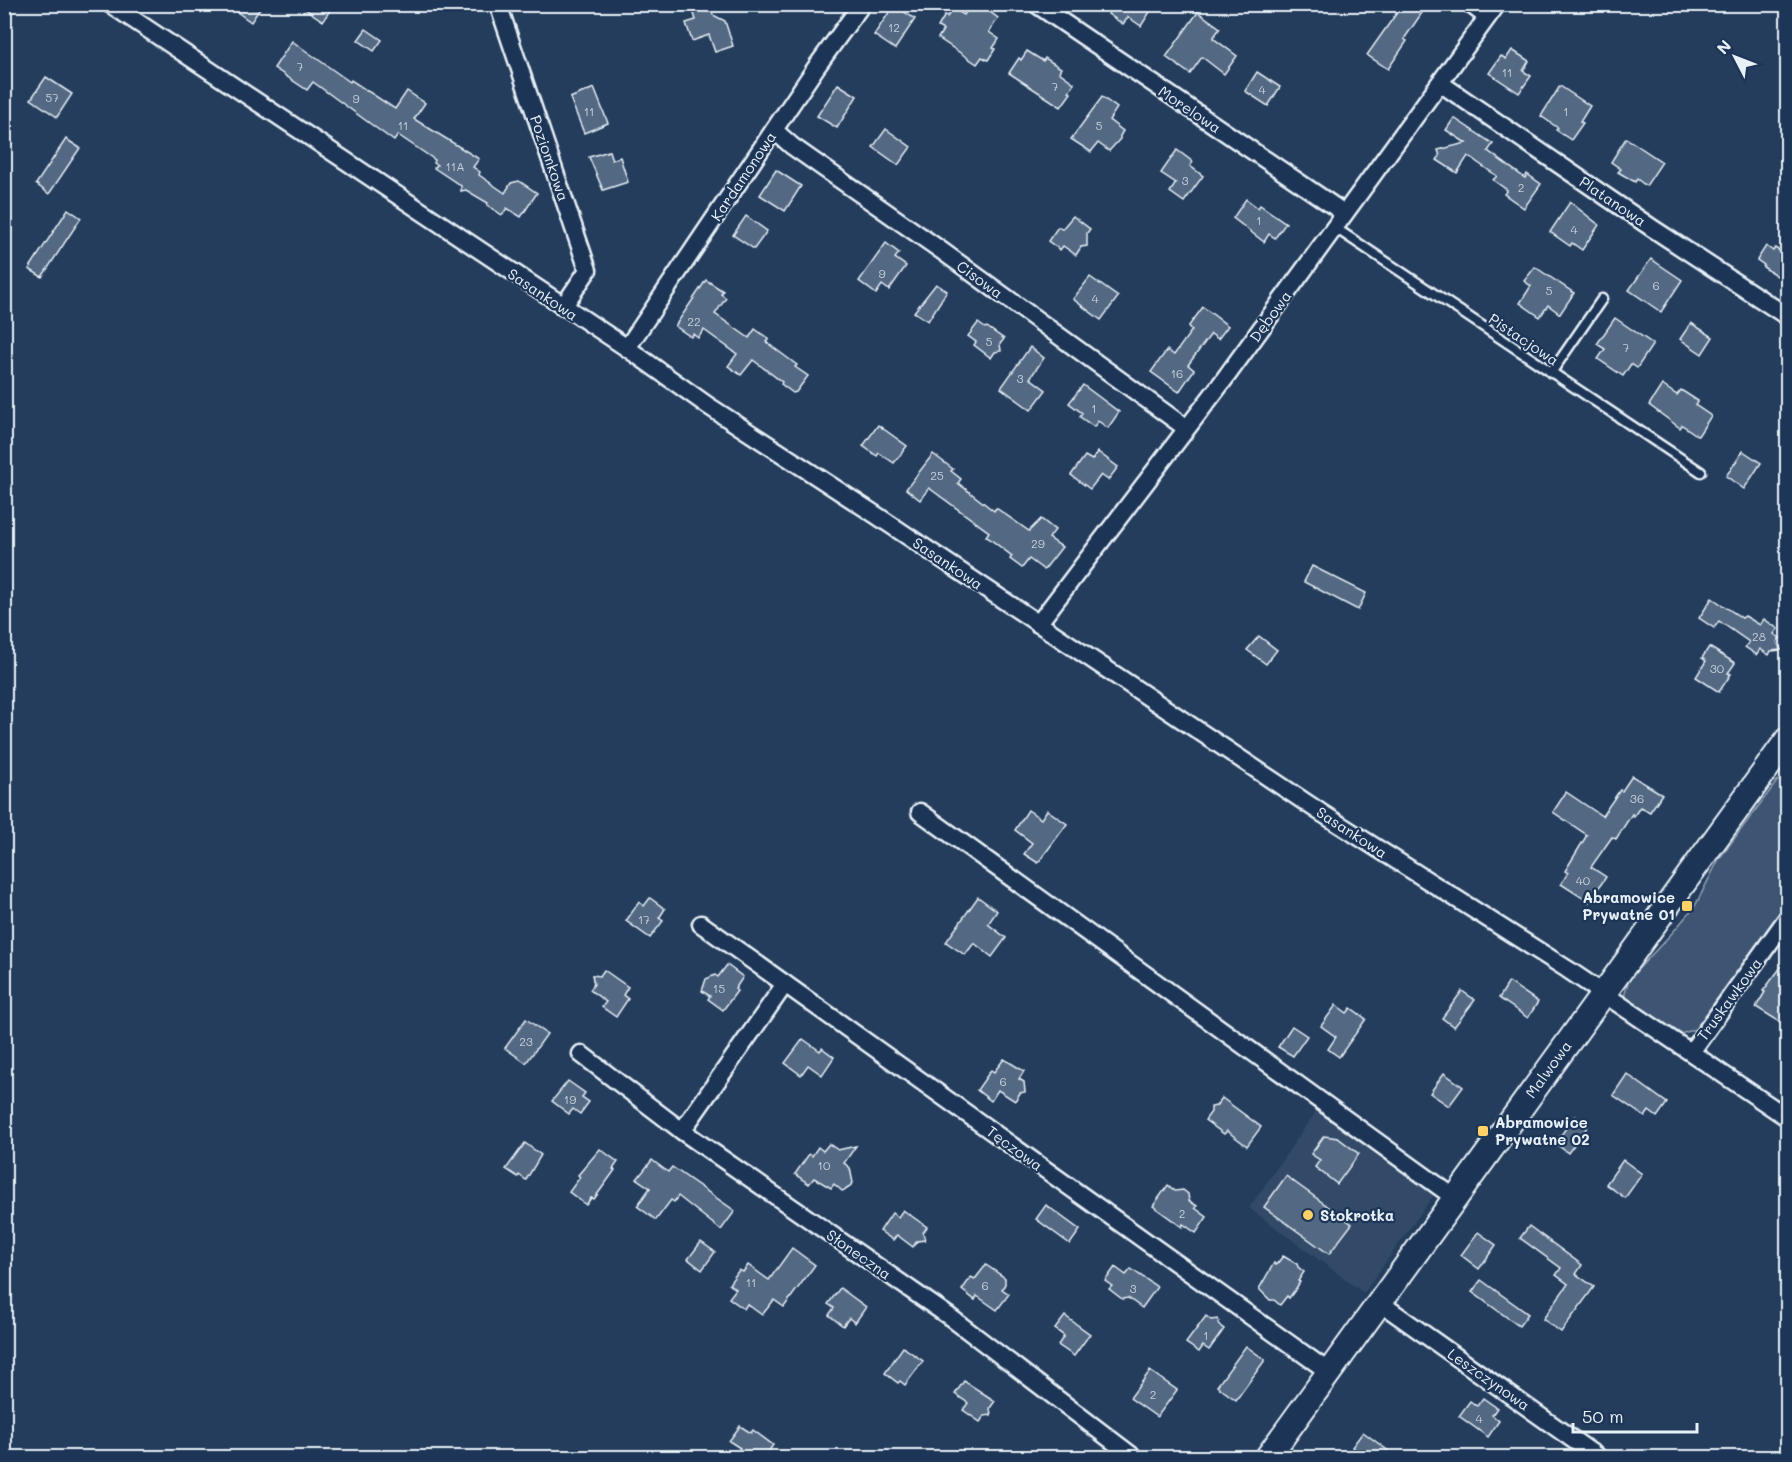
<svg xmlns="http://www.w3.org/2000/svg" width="1792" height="1462" viewBox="0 0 1792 1462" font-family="Mali,sans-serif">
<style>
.built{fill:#334a68}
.green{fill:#3e5472;stroke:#93a2b5;stroke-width:1.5}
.building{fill:#536782;stroke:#e8f1f8;stroke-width:1.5}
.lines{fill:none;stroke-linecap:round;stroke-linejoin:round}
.lane-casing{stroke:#e8f1f8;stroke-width:13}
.street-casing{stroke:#e8f1f8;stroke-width:21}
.secondary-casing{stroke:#e8f1f8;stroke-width:28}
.path{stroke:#e8f1f8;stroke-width:3;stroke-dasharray:4.5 4.5;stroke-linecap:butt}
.lane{stroke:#1d3557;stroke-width:8}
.street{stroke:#1d3557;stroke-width:16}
.secondary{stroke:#1d3557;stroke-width:24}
.poi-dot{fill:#ffd166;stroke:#1d3557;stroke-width:2}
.labels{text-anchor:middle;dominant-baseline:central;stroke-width:4.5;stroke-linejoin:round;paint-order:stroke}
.number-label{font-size:12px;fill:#c3ceda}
.street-label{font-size:15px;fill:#e8f1f8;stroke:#1d3557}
.poi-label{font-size:15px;font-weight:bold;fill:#e8f1f8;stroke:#1d3557;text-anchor:start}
</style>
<rect width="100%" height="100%" fill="#253d5d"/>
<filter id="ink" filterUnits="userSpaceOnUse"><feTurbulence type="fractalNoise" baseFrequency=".0167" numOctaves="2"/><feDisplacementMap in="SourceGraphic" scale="12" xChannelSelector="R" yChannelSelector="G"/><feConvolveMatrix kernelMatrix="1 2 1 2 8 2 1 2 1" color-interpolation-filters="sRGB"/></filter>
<g filter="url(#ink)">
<!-- built -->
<path class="built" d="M1317 1110 1435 1193 1364 1293 1249 1208Z"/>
<!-- green -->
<path class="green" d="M1778 780 1787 787V903L1701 1027 1681 1034 1624 997 1629 979 1673 932 1695 906 1719 859Z"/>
<!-- building -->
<g class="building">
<path d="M226 4H263L251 22Z"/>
<path d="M298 4H334L323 21Z"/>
<path d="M691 4H709L713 15 725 21 733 46 715 52 709 35 692 41 686 23 696 20Z"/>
<path d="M971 4H979L998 18 989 32 999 39 993 48 995 49 988 60 982 57 977 64 938 38 943 30 938 27 945 15 947 17 953 8 964 15Z"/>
<path d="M1109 4H1155L1141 26 1128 17 1123 24 1108 14 1112 7Z"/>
<path d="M1403 4H1428L1404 39 1407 41 1388 69 1367 55Z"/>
<path d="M894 5 915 19 895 49 874 35Z"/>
<path d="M1198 12 1220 28 1213 38 1237 56 1224 74 1202 57 1190 74 1166 57Z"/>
<path d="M366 29 382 40 374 51 358 40Z"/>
<path d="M292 41 350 82 351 80 395 109 407 91 425 103 414 119 479 159 473 167 480 172 479 175 505 193 511 183 519 181 537 193 521 217 507 208 502 215 487 205 488 203 466 190 461 191V186L434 168 437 165 434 163 435 160 398 135 394 141 313 82 307 90 274 68Z"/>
<path d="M1512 50 1529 61 1523 71 1531 76 1519 93 1489 73 1501 56 1506 59Z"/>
<path d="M1027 51 1043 61 1045 58 1061 68 1059 72 1074 83 1069 92 1071 93 1061 107 1009 73 1019 58 1021 60Z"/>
<path d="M1257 72 1280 87 1268 106 1245 91Z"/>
<path d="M46 77 72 94 57 117 31 99Z"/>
<path d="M838 84 857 96 837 128 817 116Z"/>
<path d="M1560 86 1590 106 1580 122 1583 123 1571 140 1556 130 1558 128 1541 116Z"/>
<path d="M594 88 608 123 584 133 570 98Z"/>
<path d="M1102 97 1117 108 1109 120 1123 131 1120 136V139L1109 151 1098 143 1091 152 1071 139Z"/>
<path d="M1454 118 1493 144 1488 151 1525 178 1527 174 1541 184 1524 208 1504 194 1507 190 1493 180 1497 176 1468 156 1457 173 1437 160 1440 156 1438 150 1466 143 1446 130Z"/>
<path d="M886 129 911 147 898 165 873 147Z"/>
<path d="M1626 138 1662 162 1646 186 1637 179 1635 182 1618 172 1621 169 1611 162Z"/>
<path d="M66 139 80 148 49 194 36 184Z"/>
<path d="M1177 150 1193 162 1190 166 1203 176 1184 202 1170 192 1176 183 1161 173Z"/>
<path d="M609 151 612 160 620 157 628 182 603 190 589 157Z"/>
<path d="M776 170 801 186 785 211 760 195Z"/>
<path d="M1246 199 1258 208 1260 205 1286 223 1275 238 1269 234 1264 242 1233 218Z"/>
<path d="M1570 202 1599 225 1582 250 1572 243 1570 246 1550 232Z"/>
<path d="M68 209 81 218 42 277 29 269Z"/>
<path d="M746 216 767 231 754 249 733 235Z"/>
<path d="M1073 216 1090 229 1087 233V246L1081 247 1076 255 1063 246 1060 250 1048 241 1058 227 1062 229Z"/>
<path d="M886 243 899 253 895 258 906 266 889 290 882 285 876 294 859 281Z"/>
<path d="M1766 246 1773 251 1775 248 1788 256V270L1782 279 1763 267 1764 265 1757 260Z"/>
<path d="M1651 259 1682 280 1661 312 1629 290Z"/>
<path d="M1535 267 1574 293 1560 314 1548 305 1540 317 1520 303 1531 286 1524 281Z"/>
<path d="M1090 277 1118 297 1101 320 1073 299Z"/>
<path d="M706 280 723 291 721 294 726 298 715 314 749 338 755 329 769 339 766 342 797 365 795 367 808 376 796 392 793 393 781 384 782 382 753 360 741 375 728 366 737 354 704 330 698 338 693 334 691 337 675 326Z"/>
<path d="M936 284 947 291 928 321 914 312Z"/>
<path d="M1203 307 1228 326 1218 339 1211 334 1188 365 1194 370 1179 392 1151 372 1167 350 1174 355 1192 330 1188 327Z"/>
<path d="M1615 318 1653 344 1637 368 1631 364 1623 376 1598 359 1605 349 1597 344Z"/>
<path d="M978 323 985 328 987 327 1004 339 1000 344 1001 351 995 352 991 358 974 345 976 342 968 336Z"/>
<path d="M1691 323 1713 337 1702 354 1680 339Z"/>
<path d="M1030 347 1044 358 1030 378 1046 390 1031 410 1001 388Z"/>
<path d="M1083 385 1119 412 1108 428 1098 421 1094 427 1080 417 1082 413 1069 403Z"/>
<path d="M1662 385 1677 395 1681 390 1698 401 1695 405 1711 416 1698 436 1682 425 1680 428 1649 405Z"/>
<path d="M878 425 907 446 894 463 879 453 877 456 863 446Z"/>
<path d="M1743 451 1761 463 1744 489 1726 476Z"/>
<path d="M1098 452 1118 467 1108 480 1101 475 1090 489 1071 475 1085 456 1092 460Z"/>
<path d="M933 454 953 469 951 471 961 479 958 483 994 511 996 508 1029 531 1041 519 1055 530 1049 538 1062 547 1044 570 1029 559 1022 568 1010 559 1012 556 986 536 989 532 929 488 920 500 906 489Z"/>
<path d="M1312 566 1366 593 1358 610 1304 582Z"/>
<path d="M1712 598 1742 618 1745 616 1760 625 1764 619 1778 629 1774 634 1780 638 1777 642 1781 650 1771 651 1769 655 1760 649 1757 655 1745 647 1749 642 1719 621 1714 628 1699 618Z"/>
<path d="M1259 636 1277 650 1266 664 1247 650Z"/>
<path d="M1709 647 1735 663 1728 673 1731 674 1719 692 1696 677 1706 661 1702 658Z"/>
<path d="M1632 776 1662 794 1650 812 1640 807 1634 816 1632 814 1616 839 1612 837 1591 867 1606 877 1589 902 1561 884 1568 873 1565 871 1587 835 1553 812 1566 792 1602 816 1620 790 1622 791Z"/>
<path d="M1028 810 1041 819 1047 810 1067 824 1038 863 1024 854 1032 843 1015 830Z"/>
<path d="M978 897 997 911 988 924 1006 938 992 957 974 943 965 955 946 942Z"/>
<path d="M650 898 665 909 659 918 663 921 650 938 626 921 639 902 644 906Z"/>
<path d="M1788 958V1027L1756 1007 1765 992 1763 991Z"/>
<path d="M727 965 743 977 735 989 737 991 723 1010 708 999 710 996 702 991 706 979 715 975 718 977Z"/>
<path d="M604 970 628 987 623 995 628 999 616 1017 602 1007 606 1002 590 990 594 984 592 975 600 976Z"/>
<path d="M1509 982 1538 1002 1528 1018 1499 998Z"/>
<path d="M1462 991 1475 1000 1454 1027 1442 1018Z"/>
<path d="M1336 1005 1347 1013 1351 1008 1366 1019 1339 1057 1328 1049 1336 1037 1321 1026Z"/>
<path d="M526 1019 547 1034 526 1063 505 1048Z"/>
<path d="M1292 1026 1307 1036 1293 1056 1278 1047Z"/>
<path d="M803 1039 820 1051 822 1048 834 1057 822 1075 808 1065 801 1075 785 1063Z"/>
<path d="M1004 1059 1024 1071 1019 1079 1024 1082 1025 1092 1020 1093 1015 1101 998 1090 991 1101 977 1090 991 1070 994 1072Z"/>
<path d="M1444 1073 1463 1087 1449 1106 1430 1093Z"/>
<path d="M1627 1074 1667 1103 1657 1117 1649 1111 1645 1117 1613 1095Z"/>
<path d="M568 1081 585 1093 582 1097 589 1102 580 1114 573 1109 569 1114 552 1101Z"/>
<path d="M1222 1098 1261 1127 1247 1146 1227 1131 1224 1134 1205 1120 1211 1112V1107L1216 1106Z"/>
<path d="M1575 1116 1588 1126 1568 1153 1555 1143Z"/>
<path d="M1324 1136 1338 1138 1359 1154 1337 1184 1315 1167 1320 1160 1311 1154Z"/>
<path d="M525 1143 541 1155 526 1180 519 1175 518 1177 506 1169Z"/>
<path d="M829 1144 838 1150 856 1146 844 1163 850 1168 853 1183 847 1189 842 1191 834 1184 831 1188 814 1178 809 1184 795 1174 809 1154 812 1156 818 1147 823 1151Z"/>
<path d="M600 1149 618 1162 613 1169 615 1170 594 1199 591 1198 586 1205 569 1192 580 1177 578 1175Z"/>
<path d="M652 1160 668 1172 672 1167 735 1211 721 1230 678 1196 674 1202 671 1200 656 1220 637 1206 650 1188 637 1179Z"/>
<path d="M1623 1160 1642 1174 1625 1198 1606 1184Z"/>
<path d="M1286 1176 1352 1224 1329 1254 1264 1207Z"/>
<path d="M1168 1185 1175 1191 1183 1190 1188 1194 1189 1201 1197 1206 1195 1208 1207 1217 1196 1233 1183 1224 1182 1227 1153 1206Z"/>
<path d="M1046 1205 1080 1230 1070 1244 1036 1219Z"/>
<path d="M903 1210 927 1227 923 1233 925 1240 917 1241 913 1247 897 1235 893 1240 880 1231 892 1213 898 1217Z"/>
<path d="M1529 1226 1582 1265 1576 1274 1594 1287 1561 1332 1543 1319 1568 1284 1556 1275 1561 1268 1520 1238Z"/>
<path d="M1478 1232 1496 1245 1479 1269 1461 1255Z"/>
<path d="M701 1242 715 1252 702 1270 688 1259Z"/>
<path d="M792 1248 815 1265 784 1307 774 1300 762 1315 747 1304 744 1309 729 1298 736 1289 729 1284 739 1270 743 1272 748 1265 769 1280Z"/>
<path d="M1283 1256 1297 1264 1298 1267 1304 1272 1298 1281 1300 1282 1295 1290 1289 1298 1287 1296 1280 1305 1274 1300H1270L1259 1289 1274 1263 1276 1265Z"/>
<path d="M986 1265 1005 1278V1284L1002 1289 1009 1294 997 1310 977 1296 975 1300 962 1290 971 1277 975 1279Z"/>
<path d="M1115 1267 1126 1275 1131 1269 1157 1287 1142 1308 1128 1298 1122 1299 1109 1289 1112 1286 1105 1281Z"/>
<path d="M1481 1280 1528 1314 1519 1326 1472 1292Z"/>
<path d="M840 1288 866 1307 855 1323 849 1318 843 1326 829 1315 834 1308 828 1304Z"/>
<path d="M1065 1316 1090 1334 1074 1356 1058 1345 1064 1336 1055 1329Z"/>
<path d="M1206 1316 1211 1320 1218 1319 1220 1326 1224 1329 1209 1350 1203 1346 1199 1352 1186 1343Z"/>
<path d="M1246 1346 1265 1360 1236 1400 1217 1386Z"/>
<path d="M903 1347 923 1361 905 1385 900 1381 898 1383 885 1373Z"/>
<path d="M1150 1371 1177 1390 1157 1417 1130 1398Z"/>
<path d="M964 1381 995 1401 990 1408 991 1415 984 1416 980 1422 963 1410 968 1403 955 1394Z"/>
<path d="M1483 1398 1497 1408 1492 1415 1499 1421 1488 1437 1459 1416 1470 1401 1477 1406Z"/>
<path d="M740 1426 751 1433 753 1430 773 1445 764 1458H744L737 1452 740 1448 729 1441Z"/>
<path d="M1363 1432 1398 1458H1367L1352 1447Z"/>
</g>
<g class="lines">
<!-- lane casing -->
<g class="lane-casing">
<g id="lane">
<path d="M1334 227 1701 472"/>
<path d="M1551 373 1602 299"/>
</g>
</g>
<!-- street casing -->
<g class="street-casing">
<g id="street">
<path d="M110 4 627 348 707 405 876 515 1320 812 1567 969 1788 1118"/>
<path d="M498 4 588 270 563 307"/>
<path d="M1036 4 1344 213"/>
<path d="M1470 4 1487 17"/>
<path d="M1440 83 1652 228 1788 317"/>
<path d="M774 130 792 146 942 251 1186 428"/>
<path d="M627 348 817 66 862 4"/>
<path d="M1038 624 1223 381 1497 4"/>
<path d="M920 812 1455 1198"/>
<path d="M701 924 1329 1372"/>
<path d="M1691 1052 1788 917"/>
<path d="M581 1054 682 1131 950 1317 1135 1458"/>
<path d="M682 1131 785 984"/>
<path d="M1379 1302 1599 1458"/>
</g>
</g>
<!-- secondary casing -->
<g class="secondary-casing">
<path id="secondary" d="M1267 1458 1788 739"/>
</g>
<!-- path -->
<path class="path" d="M4 240 9 234"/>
<!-- lane -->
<use href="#lane" class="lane"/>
<!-- street -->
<use href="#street" class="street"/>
<!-- secondary -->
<use href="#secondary" class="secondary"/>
</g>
</g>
<!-- markers -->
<g class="poi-dot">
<rect x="1681" y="900" width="12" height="12" rx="3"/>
<rect x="1477" y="1125" width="12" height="12" rx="3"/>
<circle cx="1308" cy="1215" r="6"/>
</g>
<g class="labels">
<!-- number labels -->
<g class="number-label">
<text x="894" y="27">12</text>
<text x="300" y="66">7</text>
<text x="1507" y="72">11</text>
<text x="1055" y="86">7</text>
<text x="1262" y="89">4</text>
<text x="52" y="97">57</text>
<text x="356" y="98">9</text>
<text x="589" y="111">11</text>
<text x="1566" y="111">1</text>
<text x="403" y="125">11</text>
<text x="1099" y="125">5</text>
<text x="455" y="166">11A</text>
<text x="1185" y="180">3</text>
<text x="1521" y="187">2</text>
<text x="1259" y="220">1</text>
<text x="1574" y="229">4</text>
<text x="882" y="273">9</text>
<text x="1656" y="285">6</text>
<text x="1549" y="290">5</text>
<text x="1095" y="298">4</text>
<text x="694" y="321">22</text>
<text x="989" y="341">5</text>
<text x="1626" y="347">7</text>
<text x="1177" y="373">16</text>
<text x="1020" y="378">3</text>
<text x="1094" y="408">1</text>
<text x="937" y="475">25</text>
<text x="1038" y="543">29</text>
<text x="1759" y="636">28</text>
<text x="1717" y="668">30</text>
<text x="1637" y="798">36</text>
<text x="1583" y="880">40</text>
<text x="644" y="919">17</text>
<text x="719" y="988">15</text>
<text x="526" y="1041">23</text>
<text x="1003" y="1081">6</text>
<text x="570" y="1099">19</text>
<text x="824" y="1165">10</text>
<text x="1182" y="1213">2</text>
<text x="751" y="1282">11</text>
<text x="985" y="1285">6</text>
<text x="1133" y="1288">3</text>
<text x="1206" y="1335">1</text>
<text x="1153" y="1394">2</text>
<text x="1479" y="1418">4</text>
</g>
<!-- street labels -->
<g class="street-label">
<text transform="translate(1190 109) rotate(34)">Morelowa</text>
<text transform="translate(550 158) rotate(71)">Poziomkowa</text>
<text transform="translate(743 176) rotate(-56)">Kardamonowa</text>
<text transform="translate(1613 201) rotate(34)">Platanowa</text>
<text transform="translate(980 279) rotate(36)">Cisowa</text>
<text transform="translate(543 294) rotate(34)">Sasankowa</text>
<text transform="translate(1270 316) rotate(-54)">Dębowa</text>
<text transform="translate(1524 339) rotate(34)">Pistacjowa</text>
<text transform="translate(948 563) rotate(34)">Sasankowa</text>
<text transform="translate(1352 832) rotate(33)">Sasankowa</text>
<text transform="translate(1729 999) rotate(-54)">Truskawkowa</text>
<text transform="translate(1548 1069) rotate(-54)">Malwowa</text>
<text transform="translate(1015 1148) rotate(36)">Tęczowa</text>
<text transform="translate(859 1254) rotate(35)">Słoneczna</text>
<text transform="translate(1489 1379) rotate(35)">Leszczynowa</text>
</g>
<!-- poi labels -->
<g class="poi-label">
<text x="1675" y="897" text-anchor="end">Abramowice<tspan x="1675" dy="17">Prywatne 01</tspan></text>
<text x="1495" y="1122">Abramowice<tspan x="1495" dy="17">Prywatne 02</tspan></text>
<text x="1320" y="1215">Stokrotka</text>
</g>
</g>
<!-- margin -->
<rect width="1792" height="1462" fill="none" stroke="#1d3557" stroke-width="24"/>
<rect x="12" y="12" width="1768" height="1438" fill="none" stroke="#e8f1f8" stroke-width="2" filter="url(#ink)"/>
<!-- north arrow -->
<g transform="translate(1735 57) rotate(312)" stroke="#1d3557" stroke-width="4.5" paint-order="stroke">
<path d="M0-4.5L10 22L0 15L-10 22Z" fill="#e8f1f8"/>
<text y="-9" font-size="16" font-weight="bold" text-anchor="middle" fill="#e8f1f8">N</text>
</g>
<!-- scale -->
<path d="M1573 1423v9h124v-9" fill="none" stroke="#e8f1f8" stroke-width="3"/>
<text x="1582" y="1423" font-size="18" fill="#e8f1f8" stroke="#1d3557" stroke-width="4.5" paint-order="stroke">50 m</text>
</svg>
